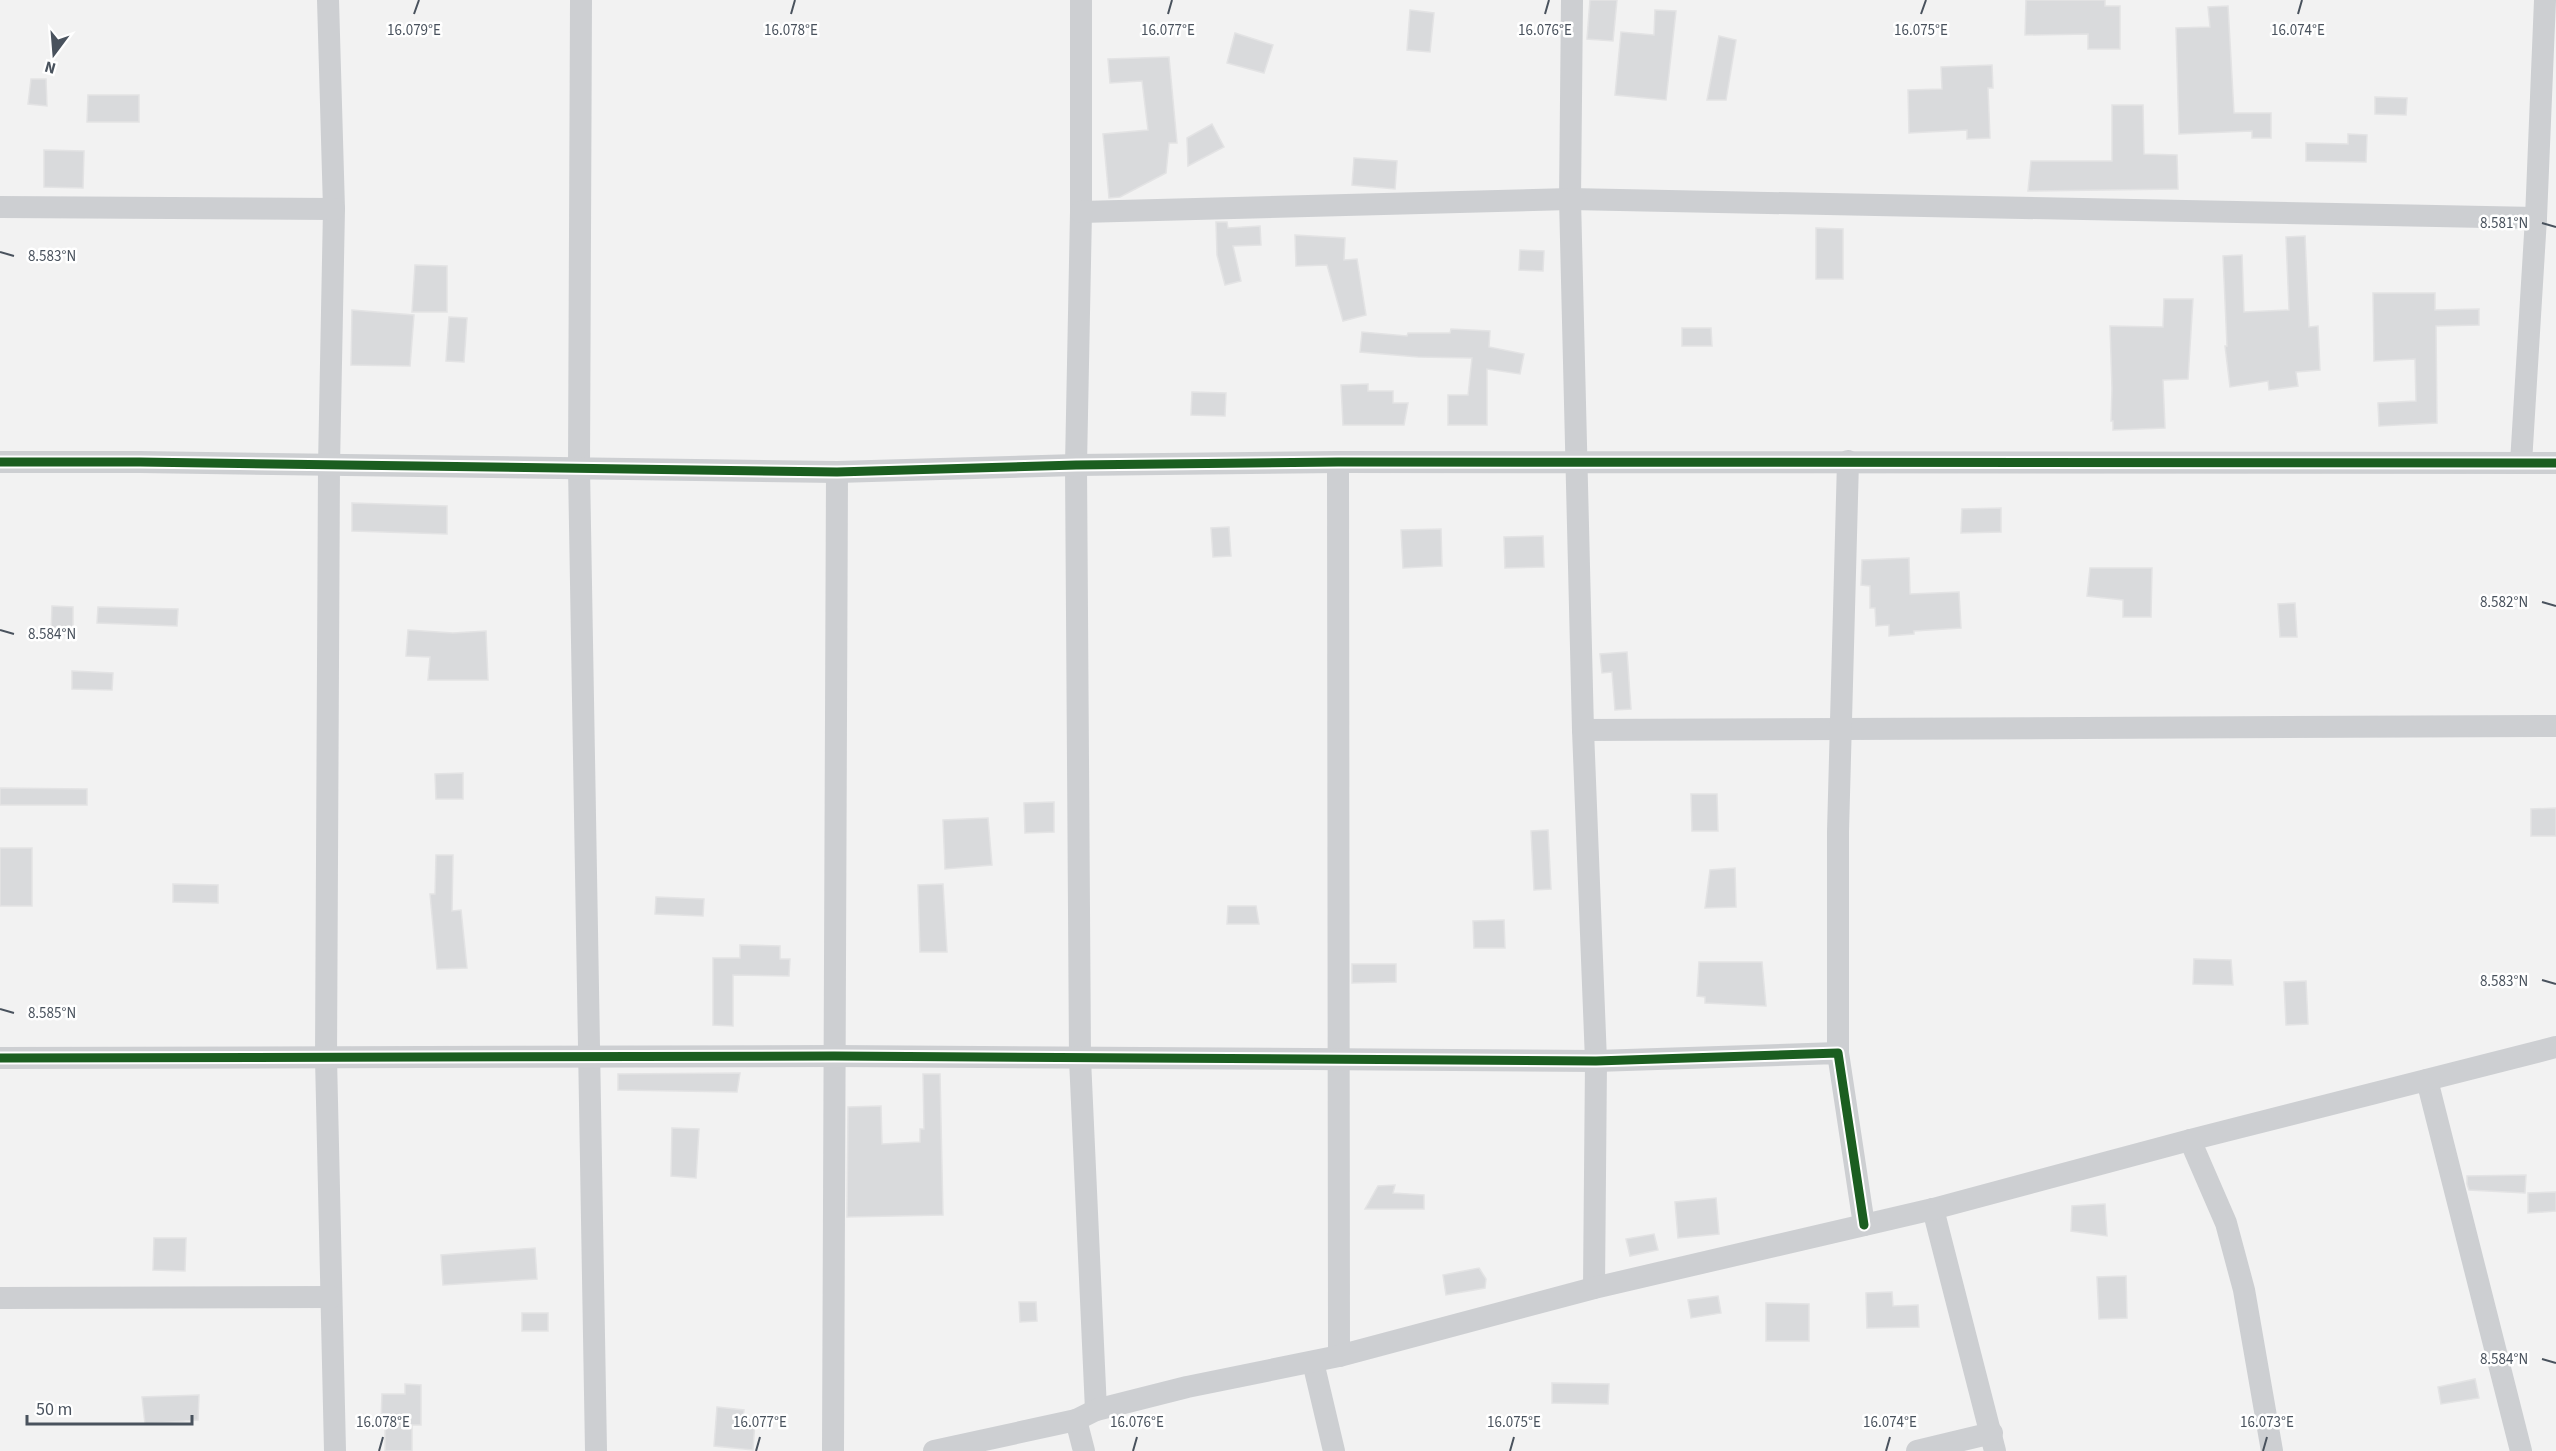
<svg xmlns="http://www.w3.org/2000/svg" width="2556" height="1451" viewBox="0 0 2556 1451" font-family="'Source Sans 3',sans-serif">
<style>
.building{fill:#d9dadc;stroke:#e3e3e4;stroke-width:1.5}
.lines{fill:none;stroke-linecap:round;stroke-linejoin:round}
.minor{stroke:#cdcfd2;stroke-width:22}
.cycleway-casing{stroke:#fff;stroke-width:13}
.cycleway{stroke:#1b5e20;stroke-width:9}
.ticks{fill:none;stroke:#49525d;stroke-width:2}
.ticks-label{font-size:15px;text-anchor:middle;fill:#49525d;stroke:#fff;stroke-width:5;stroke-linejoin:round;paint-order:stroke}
</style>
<rect width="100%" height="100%" fill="#f2f2f2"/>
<!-- building -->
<g class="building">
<path d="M1590 0H1617L1613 41 1587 39Z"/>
<path d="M2026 0H2105V6H2120V49H2088V34L2025 35Z"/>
<path d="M2228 6 2234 113H2271V138H2252V131L2179 134 2176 28 2210 27 2208 7Z"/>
<path d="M1410 10 1434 13 1430 52 1407 50Z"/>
<path d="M1655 10 1676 11 1666 100 1615 95 1621 32 1654 35Z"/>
<path d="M1235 33 1273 45 1264 73 1227 63Z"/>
<path d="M1719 36 1736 40 1726 100H1707Z"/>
<path d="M1169 57 1177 143H1169L1166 173 1120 197 1109 198 1103 134 1148 130 1142 81 1110 83 1108 59Z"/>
<path d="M1992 65 1993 88H1988L1990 138 1967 139V130L1909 133 1908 90 1942 89 1941 67Z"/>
<path d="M31 79H46L47 106 28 104Z"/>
<path d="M88 95H139V122H87Z"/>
<path d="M2375 97 2407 98 2406 115 2375 114Z"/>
<path d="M2112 105H2143L2144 154 2177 155 2178 189 2028 191 2031 161H2112Z"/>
<path d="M1212 124 1224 147 1188 166 1187 138Z"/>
<path d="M2348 134 2367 135 2366 162 2306 161V143L2348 144Z"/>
<path d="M44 150 84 151 83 188 44 187Z"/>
<path d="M1354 158 1397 161 1395 189 1352 185Z"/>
<path d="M1216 222H1227L1228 228 1260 226 1261 245 1233 246 1241 281 1225 285 1217 255Z"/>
<path d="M1816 228 1843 229V279H1816Z"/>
<path d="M1295 235 1345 238 1344 260 1357 259 1366 315 1343 321 1327 265 1296 266Z"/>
<path d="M2305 236 2309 327 2318 326 2320 370 2296 372 2298 386 2269 390 2268 381 2230 387 2225 346H2227L2223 256 2242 255 2244 312 2289 310 2286 237Z"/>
<path d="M1520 250 1544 251 1543 271 1519 270Z"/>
<path d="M415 265 447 266V312H412Z"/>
<path d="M2373 293H2435V310L2479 309V325L2436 326 2437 423 2379 426 2378 403 2416 401 2415 359 2374 361Z"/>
<path d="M2164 299H2193L2188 379 2163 380 2165 428 2113 430V421H2111L2112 389 2110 326 2163 327Z"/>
<path d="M352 310 414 315 410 366 351 365Z"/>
<path d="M449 317 467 318 464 362 446 361Z"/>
<path d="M1682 328H1711L1712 346H1682Z"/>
<path d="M1451 329 1490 331 1489 347 1524 354 1520 374 1487 369V425H1448V395H1468L1472 358 1418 357 1360 352 1362 332 1407 336 1408 333H1450Z"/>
<path d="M1368 384V391H1393V403H1408L1404 425H1343L1341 385Z"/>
<path d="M1192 392 1226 393 1225 416 1191 415Z"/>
<path d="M352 503 447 506V534L352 531Z"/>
<path d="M2001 508V532L1961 533 1962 509Z"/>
<path d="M1229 527 1231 556 1213 557 1211 528Z"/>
<path d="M1441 529 1442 566 1403 568 1401 530Z"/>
<path d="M1543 536 1544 567 1505 568 1504 537Z"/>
<path d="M1909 558 1910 594 1959 592 1961 628 1914 631V634L1889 636V625L1876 626 1875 608H1870V586L1861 585 1862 560Z"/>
<path d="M2090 568H2152L2151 617H2123V600L2087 596Z"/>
<path d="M2295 603 2297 637H2280L2278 604Z"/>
<path d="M52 606 73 607V635L51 634Z"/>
<path d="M98 607 178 609 177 626 97 623Z"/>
<path d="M408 630 453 633 486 631 488 680H428L430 657 406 656Z"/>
<path d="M1627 652 1631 709 1615 710 1612 672 1602 673 1600 654Z"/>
<path d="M72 671 113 673 112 690 72 689Z"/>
<path d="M463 773V799H436L435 774Z"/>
<path d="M0 788 87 789V805H0Z"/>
<path d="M1691 794H1717L1718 831H1692Z"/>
<path d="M1054 802V832L1025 833 1024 803Z"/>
<path d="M2556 808V836H2531V809Z"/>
<path d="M988 818 992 865 945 869 943 820Z"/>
<path d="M1548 830 1551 889 1534 890 1531 831Z"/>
<rect x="0" y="848" width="32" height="58"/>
<path d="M436 855H453L452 911 461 910 467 968 437 969 430 894H435Z"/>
<path d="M1735 868 1736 907 1705 908 1710 870Z"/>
<path d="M173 884 218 885V903L173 902Z"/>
<path d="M943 884 947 952H920L918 885Z"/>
<path d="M656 897 704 899 703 916 655 914Z"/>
<path d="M1228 906H1256L1259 924H1227Z"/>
<path d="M1504 920 1505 948H1474L1473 921Z"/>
<path d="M740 945 780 946V959H790L789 976 733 975V1026L713 1025V958H740Z"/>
<path d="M2194 959 2231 960 2233 985 2193 984Z"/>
<path d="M1699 962H1762L1766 1006 1705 1003V997L1697 996Z"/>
<path d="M1352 964H1396V982L1352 983Z"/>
<path d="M2306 981 2308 1024 2286 1025 2284 982Z"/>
<path d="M740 1073 737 1092 618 1090V1074Z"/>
<path d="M923 1074H940L943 1215 847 1217 848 1107 881 1106 882 1144 920 1142V1129H924Z"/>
<path d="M672 1128 699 1129 696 1178 671 1176Z"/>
<path d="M2526 1175 2525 1193 2469 1190 2467 1184V1176Z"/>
<path d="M1395 1185 1393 1193 1424 1195V1209H1365L1378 1186Z"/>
<path d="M2556 1192V1211L2528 1213V1193Z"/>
<path d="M1716 1198 1719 1234 1678 1238 1675 1202Z"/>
<path d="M2105 1204 2107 1236 2071 1231 2072 1206Z"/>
<path d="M1654 1234 1658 1250 1630 1256 1626 1239Z"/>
<path d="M154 1238H186L185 1271 153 1270Z"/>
<path d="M535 1248 537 1279 443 1285 441 1255Z"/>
<path d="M1479 1268 1486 1279 1485 1288 1446 1295 1443 1275Z"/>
<path d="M2126 1276 2127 1318 2099 1319 2097 1277Z"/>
<path d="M1892 1292 1893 1306 1918 1305 1919 1327 1867 1328 1866 1293Z"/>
<path d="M1718 1296 1721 1313 1691 1318 1688 1300Z"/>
<path d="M1019 1302H1036L1037 1321 1020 1322Z"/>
<path d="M1766 1303 1809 1304V1341H1766Z"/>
<rect x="522" y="1313" width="26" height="18"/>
<path d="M2475 1379 2479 1398 2441 1404 2438 1387Z"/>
<path d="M1552 1383 1609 1384 1608 1404 1552 1403Z"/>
<path d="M405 1384 421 1385V1425H412V1451H385V1424H381L382 1394H405Z"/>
<path d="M199 1395 198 1420 145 1424 142 1397Z"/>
<path d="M717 1407 744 1410 743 1418 755 1421 753 1450 714 1446Z"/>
</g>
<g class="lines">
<!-- minor -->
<g class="minor">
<path d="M328 0 334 209 329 466 326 1058 335 1451"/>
<path d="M581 0 579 468 596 1451"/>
<path d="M1081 0V212L1076 465 1080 1059 1096 1410"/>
<path d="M1572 0 1570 199 1583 730 1596 1061 1594 1288"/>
<path d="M0 207 334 209"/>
<path d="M1081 212 1570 199 2536 218"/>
<path d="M0 462H140L837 472 1076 465 1338 462 2556 463"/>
<path d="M1338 462 1339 1356"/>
<path d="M2521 463 2536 218 2545 0"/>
<path d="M1583 730 2556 726"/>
<path d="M1838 1053V832L1848 461"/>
<path d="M0 1058 834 1056 1596 1061 1838 1053 1864 1225"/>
<path d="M2427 1080 2521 1451"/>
<path d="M2190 1140 2226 1223 2244 1290 2272 1451"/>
<path d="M1933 1209 1995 1451"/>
<path d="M0 1298 331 1297"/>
<path d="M1313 1362 1334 1451"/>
<path d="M1076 1420 1084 1451"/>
<path d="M833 1451 837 472"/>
<path d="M934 1451 1076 1420 1096 1410 1187 1387 1339 1356 1594 1288 1933 1209 2190 1140 2556 1047"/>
<path d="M1917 1451 1992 1433"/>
</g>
<!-- cycleway casing -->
<g class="cycleway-casing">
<g id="cycleway">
<path d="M0 462H140L837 472 1076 465 1338 462 2556 463"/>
<path d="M0 1058 834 1056 1596 1061 1838 1053 1864 1225"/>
</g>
</g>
<!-- cycleway -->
<use href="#cycleway" class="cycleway"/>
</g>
<!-- ticks -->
<path class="ticks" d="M414 14 419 0M791 14 795 0M1168 14 1172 0M1545 14 1549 0M1921 14 1926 0M2298 14 2302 0M2542 223 2556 227M0 252 14 256M2542 602 2556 606M0 630 14 634M2542 980 2556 984M0 1009 14 1013M2542 1359 2556 1363M379 1451 383 1437M756 1451 760 1437M1133 1451 1137 1437M1510 1451 1514 1437M1886 1451 1890 1437M2263 1451 2267 1437"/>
<g class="ticks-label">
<text x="414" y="35">16.079°E</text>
<text x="791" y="35">16.078°E</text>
<text x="1168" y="35">16.077°E</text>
<text x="1545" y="35">16.076°E</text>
<text x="1921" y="35">16.075°E</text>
<text x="2298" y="35">16.074°E</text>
<text x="2504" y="228">8.581°N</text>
<text x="52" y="261">8.583°N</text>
<text x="2504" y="607">8.582°N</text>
<text x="52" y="639">8.584°N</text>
<text x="2504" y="986">8.583°N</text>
<text x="52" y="1018">8.585°N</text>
<text x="2504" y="1364">8.584°N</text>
<text x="383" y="1427">16.078°E</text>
<text x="760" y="1427">16.077°E</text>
<text x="1137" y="1427">16.076°E</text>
<text x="1514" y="1427">16.075°E</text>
<text x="1890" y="1427">16.074°E</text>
<text x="2267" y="1427">16.073°E</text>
</g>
<!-- north arrow -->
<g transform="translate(54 54) rotate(196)" stroke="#ffffff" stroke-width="4.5" paint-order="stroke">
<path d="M0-4.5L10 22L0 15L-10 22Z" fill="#49525d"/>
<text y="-9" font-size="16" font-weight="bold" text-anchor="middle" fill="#49525d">N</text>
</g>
<!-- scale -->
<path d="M27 1415v9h165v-9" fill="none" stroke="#49525d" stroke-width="3"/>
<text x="36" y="1415" font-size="18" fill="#49525d" stroke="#ffffff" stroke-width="4.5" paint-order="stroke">50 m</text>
</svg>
